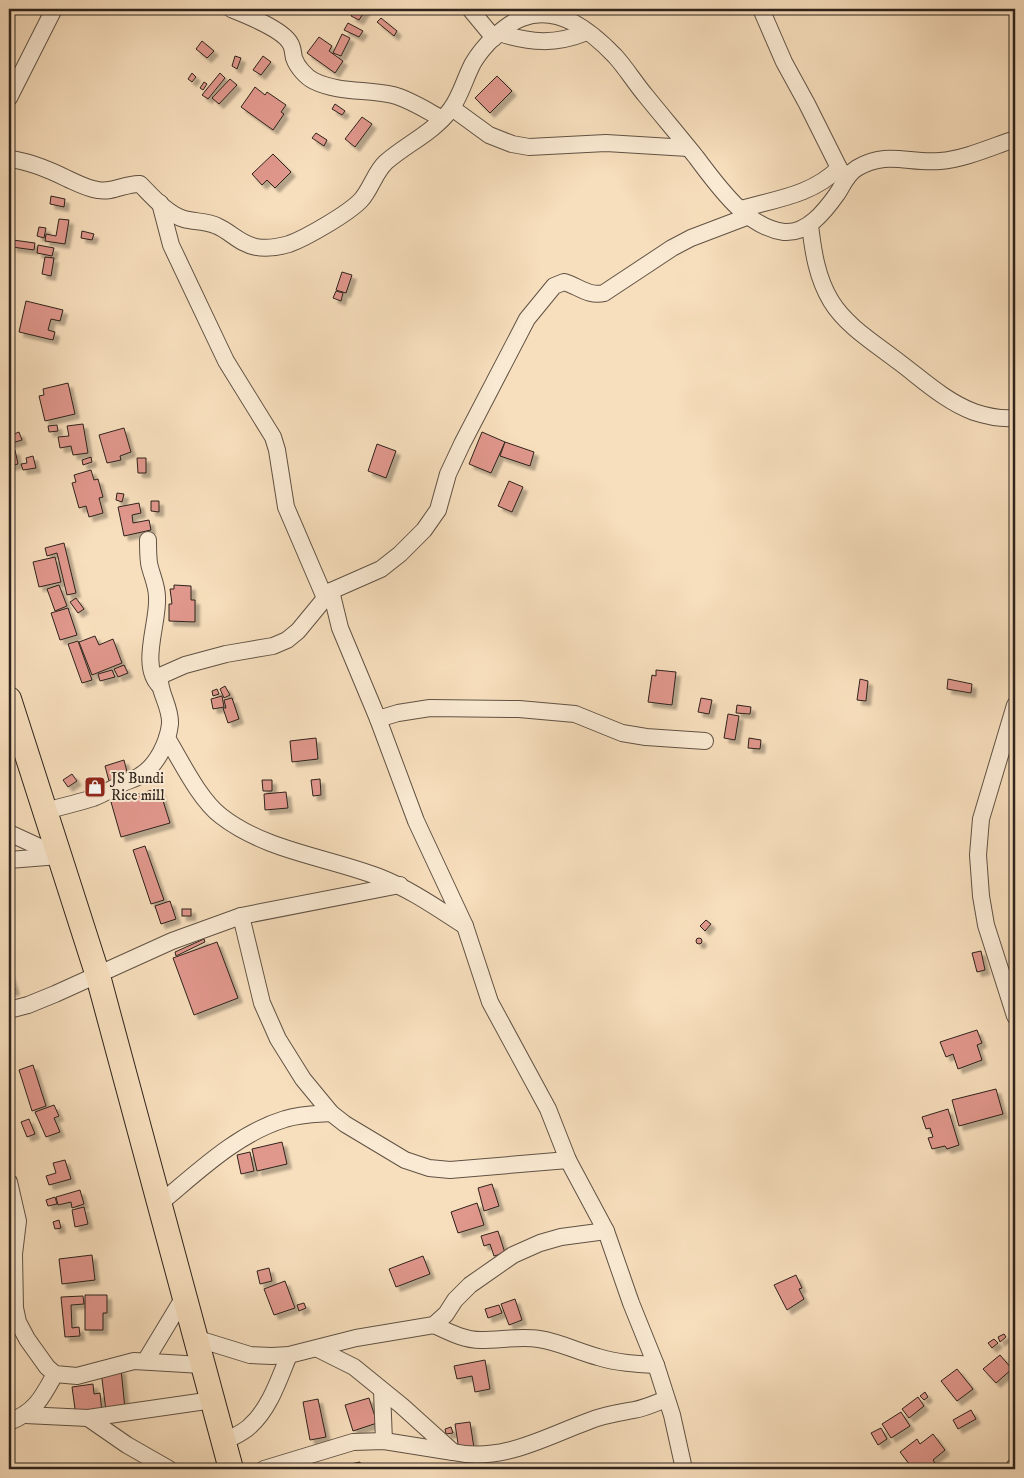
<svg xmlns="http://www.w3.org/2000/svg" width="1024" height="1478" viewBox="0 0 1024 1478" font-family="'IM FELL DW Pica',serif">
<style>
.building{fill:#e0978c;stroke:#2e231c;filter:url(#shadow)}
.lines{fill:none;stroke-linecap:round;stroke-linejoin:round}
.minor-casing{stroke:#605244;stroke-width:18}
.highway-casing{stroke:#2e231c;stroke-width:26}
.minor{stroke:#faead3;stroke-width:16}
.highway{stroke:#f7debc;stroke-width:24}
.labels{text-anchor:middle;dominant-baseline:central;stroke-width:4;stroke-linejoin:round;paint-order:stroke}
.poi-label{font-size:15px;fill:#2e231c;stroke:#faead3;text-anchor:start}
</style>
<defs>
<filter id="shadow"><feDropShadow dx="4.5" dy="4.5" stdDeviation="1" flood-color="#0004"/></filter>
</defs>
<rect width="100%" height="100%" fill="#f7debc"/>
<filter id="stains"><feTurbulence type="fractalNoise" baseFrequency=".004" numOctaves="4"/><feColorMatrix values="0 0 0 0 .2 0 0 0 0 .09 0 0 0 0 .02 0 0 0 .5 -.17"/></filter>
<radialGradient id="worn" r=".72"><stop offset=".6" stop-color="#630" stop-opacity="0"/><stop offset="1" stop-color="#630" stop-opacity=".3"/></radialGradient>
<!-- building -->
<g class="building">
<path d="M356 9H366L359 20 351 16Z"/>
<path d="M381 18 397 31 394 36 377 22Z"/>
<path d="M348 23 363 31 359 37 344 30Z"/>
<path d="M342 34 350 38 341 56 333 53Z"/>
<path d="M319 37 332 46 329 51 343 61 335 73 307 53Z"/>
<path d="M202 41 214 51 207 58 196 49Z"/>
<path d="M235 56 241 58 237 69 232 66Z"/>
<path d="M263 56 271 62 261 75 253 70Z"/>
<path d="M192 73 196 77 192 82 188 79Z"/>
<path d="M220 73 225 78 208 99 202 95Z"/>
<path d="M497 76 512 91 490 113 475 98Z"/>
<path d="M230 79 237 85 219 104 212 98Z"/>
<path d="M204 82 207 84 203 90 200 88Z"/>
<path d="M255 87 265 95 267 92 286 105 281 112 284 114 273 130 241 107Z"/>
<path d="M335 104 345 111 342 115 332 109Z"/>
<path d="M362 117 372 124 355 147 345 139Z"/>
<path d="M316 133 327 140 324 146 312 138Z"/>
<path d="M273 154 291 172 275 188 267 180 262 185 252 174Z"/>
<path d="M51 196 65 199 64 207 50 204Z"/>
<path d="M59 219 69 220 65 244 45 241 46 234 56 236Z"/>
<path d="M39 227 46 228 44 238 37 236Z"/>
<path d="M82 231 94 234 92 240 81 238Z"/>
<path d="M13 240 35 243 34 250 12 247Z"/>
<path d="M38 245 54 248 52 256 37 253Z"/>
<path d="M45 257 54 258 51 276 42 274Z"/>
<path d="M342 272 352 275 346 293 336 290Z"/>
<path d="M336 291 343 293 341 301 333 298Z"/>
<path d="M26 301 63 310 60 321 51 319 48 330 55 332 53 340 19 332Z"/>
<path d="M68 383 75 414 45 421 39 396 44 395 43 389Z"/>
<path d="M83 424 88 453 73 455 71 446 60 448 58 437 69 436 67 426Z"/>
<path d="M57 425 58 431 49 432 48 426Z"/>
<path d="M124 428 131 452 120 456 121 460 107 463 99 435Z"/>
<path d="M19 432 22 440 9 444V436Z"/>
<path d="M482 432 505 442 491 473 469 464Z"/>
<path d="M505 442 534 452 530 466 500 456Z"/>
<path d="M377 444 396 451 386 478 368 471Z"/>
<path d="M15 450 18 464 9 466V451Z"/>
<path d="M33 456 36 468 23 470 21 464 27 463 26 458Z"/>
<path d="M91 457 92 462 83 465 82 460Z"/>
<path d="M137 458H146V473H138Z"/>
<path d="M91 470 94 480 98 479 103 497 99 498 103 513 89 517 86 506 79 508 72 483 76 482 74 475Z"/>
<path d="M509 481 523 487 512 512 498 506Z"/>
<path d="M117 493 124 494 122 502 116 500Z"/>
<path d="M151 501H159V512L151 511Z"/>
<path d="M139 503 141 513 132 515 133 523 149 520 151 530 124 536 118 507Z"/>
<path d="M64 543 76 593 67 595 57 553 47 556 45 548Z"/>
<path d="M55 557 61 582 39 587 33 562Z"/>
<path d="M59 585 67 606 55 611 47 589Z"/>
<path d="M174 585 191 586V600H195V622L169 621V604H172L170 589H174Z"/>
<path d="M76 598 84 609 78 613 70 602Z"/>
<path d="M68 608 77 635 60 640 51 613Z"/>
<path d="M95 636 99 645 113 639 122 663 92 675 79 642Z"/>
<path d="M78 641 92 680 82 683 68 644Z"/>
<path d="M124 665 128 673 118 677 114 669Z"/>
<path d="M112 670 115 677 100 681 98 674Z"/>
<path d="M656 670 676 672 672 705 648 702 652 675 656 676Z"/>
<path d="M860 679 868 681 866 701 857 700Z"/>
<path d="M948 679 972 684 971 693 947 689Z"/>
<path d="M225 686 230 695 224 698 220 689Z"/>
<path d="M217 689 219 694 213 696 212 691Z"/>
<path d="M222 696 224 707 213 709 211 699Z"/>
<path d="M232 698 239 719 228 723 223 708H226L224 700Z"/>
<path d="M701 698 712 700 709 714 698 712Z"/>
<path d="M737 705 751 707 750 714 736 713Z"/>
<path d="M728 714 739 716 735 740 724 738Z"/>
<path d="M316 738 318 759 292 762 290 741Z"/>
<path d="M749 738 761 740 760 749 748 748Z"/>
<path d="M124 760 128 776 109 781 105 766Z"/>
<path d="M72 774 77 781 68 787 63 780Z"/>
<path d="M320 779 321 795 313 796 311 780Z"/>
<path d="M262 780H272V791H263Z"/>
<path d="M159 788 170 823 121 837 111 802Z"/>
<path d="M286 792 288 808 265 810 264 794Z"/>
<path d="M145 846 164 900 151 904 133 850Z"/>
<path d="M170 901 176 919 161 924 155 906Z"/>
<rect x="182" y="909" width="9" height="7"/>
<path d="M706 920 711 924 705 931 700 926Z"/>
<circle cx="699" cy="941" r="3"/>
<path d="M204 939 205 942 176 956 175 952Z"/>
<path d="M217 942 238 998 194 1015 173 958Z"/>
<path d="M981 951 985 970 977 972 972 953Z"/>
<path d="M9 972 15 990 9 992Z"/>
<path d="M977 1030 982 1043 977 1045 982 1060 958 1069 953 1054 946 1057 940 1042Z"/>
<path d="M33 1065 46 1106 32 1111 19 1070Z"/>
<path d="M996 1089 1003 1114 959 1126 952 1100Z"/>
<path d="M54 1105 59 1116 54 1118 60 1132 46 1137 35 1112Z"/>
<path d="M948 1109 959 1145 947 1149 945 1146 932 1149 928 1138 933 1137 930 1128 926 1129 922 1117Z"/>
<path d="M29 1119 35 1134 27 1137 21 1122Z"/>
<path d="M282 1142 287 1164 257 1171 252 1149Z"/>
<path d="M250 1152 254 1171 241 1174 237 1155Z"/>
<path d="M65 1160 71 1179 49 1185 46 1176 56 1173 53 1163Z"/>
<path d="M492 1184 499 1206 484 1211 478 1188Z"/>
<path d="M80 1190 84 1204 72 1208 71 1202 58 1205 56 1197Z"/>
<path d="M55 1197 57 1204 48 1206 46 1200Z"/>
<path d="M477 1203 484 1225 458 1233 451 1212Z"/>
<path d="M84 1207 88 1224 75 1227 72 1210Z"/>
<path d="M59 1220 61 1228 55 1229 53 1222Z"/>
<path d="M498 1231 505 1253 494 1256 490 1244 484 1246 481 1236Z"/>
<path d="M92 1255 95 1280 62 1284 59 1259Z"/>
<path d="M423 1256 430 1274 396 1287 389 1269Z"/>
<path d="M269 1268 272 1281 260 1284 257 1271Z"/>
<path d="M796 1275 802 1288 799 1289 804 1299 787 1310 774 1285Z"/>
<path d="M285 1281 295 1308 274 1315 264 1289Z"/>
<path d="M85 1295H107V1313H103V1330H85Z"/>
<path d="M83 1296 84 1304 71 1305 72 1328 79 1327 80 1336 65 1337 61 1297Z"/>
<path d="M515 1299 522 1320 509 1325 501 1304Z"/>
<path d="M304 1303 306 1308 299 1311 297 1305Z"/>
<path d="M499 1305 502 1313 488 1318 485 1309Z"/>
<path d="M1004 1334 1006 1337 1000 1342 998 1337Z"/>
<path d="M994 1339 998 1343 992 1348 988 1343Z"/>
<path d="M1000 1355 1012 1369 996 1383 983 1369Z"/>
<path d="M485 1360 490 1389 475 1392 472 1376 457 1379 454 1366Z"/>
<path d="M121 1369 125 1409 106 1411 101 1371Z"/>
<path d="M957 1369 973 1389 957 1401 941 1381Z"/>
<path d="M93 1384 94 1394 100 1393 102 1413 76 1416 72 1387Z"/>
<path d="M925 1392 928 1397 924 1400 920 1396Z"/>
<path d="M918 1397 924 1406 909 1418 902 1409Z"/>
<path d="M369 1398 377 1423 353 1431 345 1405Z"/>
<path d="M318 1399 326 1437 310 1440 303 1402Z"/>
<path d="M971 1410 976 1419 958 1429 953 1420Z"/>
<path d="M901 1412 910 1426 891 1438 882 1424Z"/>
<path d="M470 1422 474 1448 459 1450 455 1424Z"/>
<path d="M451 1427 453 1433 446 1434 445 1429Z"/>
<path d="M881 1428 887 1439 878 1445 871 1433Z"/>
<path d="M933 1434 945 1450 933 1460 935 1463 927 1469H913L900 1452 917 1439 920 1444Z"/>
<path d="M360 1462 362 1469H346V1465Z"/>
<path d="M464 1465 465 1469H450Z"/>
<path d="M343 1467V1469H325Z"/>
</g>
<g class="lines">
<!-- minor casing -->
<g class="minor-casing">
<g id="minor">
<path d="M231 9C246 15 282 29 290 43 293 47 293 54 294 58 297 67 306 77 314 81 339 93 367 89 393 95 411 100 426 110 442 119"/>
<path d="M470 9 494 38"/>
<path d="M761 9 784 62 807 104 845 180"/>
<path d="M499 33C531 43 555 45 587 32"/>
<path d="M9 98 54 9"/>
<path d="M452 108 489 135 512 144 529 147 606 143 688 148"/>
<path d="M9 159C30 161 50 170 68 179 77 183 88 189 98 190 113 193 126 183 140 184 152 196 167 214 184 219 195 222 207 221 217 226 231 232 240 244 256 247 267 249 279 247 289 244 306 238 349 213 361 200 371 189 375 172 386 162 408 143 433 133 451 109 461 95 465 78 473 63 483 46 504 25 522 18 558 4 591 31 615 56 626 68 635 83 646 96 663 117 680 137 696 157 718 186 746 227 784 232 807 234 825 211 837 194 843 185 847 174 857 168 887 150 909 164 940 161 965 159 991 147 1015 139"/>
<path d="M160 203 171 245 226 361 273 437 277 450 286 507 325 598"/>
<path d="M741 209C776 199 812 195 839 168"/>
<path d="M810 225C813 251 817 278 831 301 846 326 876 344 899 362 923 380 945 401 974 412 986 416 1003 419 1015 418"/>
<path d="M148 540C148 547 148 555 149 563 151 574 157 585 157 597 159 622 139 666 160 686"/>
<path d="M331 591 340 628 378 719 416 821 465 926 490 1002 548 1109 568 1160 606 1231 631 1303 656 1365 672 1415 684 1469"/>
<path d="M1015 705 981 819 978 855 981 896 986 925 1015 1016"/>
<path d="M378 719 398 713 430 708 519 709 575 714 622 733 646 737 705 741"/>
<path d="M167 738C181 761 199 799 221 816 266 851 327 857 379 877 410 889 437 908 465 926"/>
<path d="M45 811C61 807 77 803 93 798 104 794 113 788 123 783 129 780 136 779 141 775 157 765 168 742 170 724 171 706 158 692 160 676L185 665 226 654 273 646 287 640 298 631 331 591 381 569 400 554 424 530 438 510 448 474 462 444 527 319 554 286 564 282C578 286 589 297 604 293L672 248 691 238 749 216"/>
<path d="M9 833 59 856"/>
<path d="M9 860 59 856"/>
<path d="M241 916 262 1003 278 1039 303 1079 331 1113 345 1124 405 1160 429 1168 450 1170 568 1160"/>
<path d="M9 1010 28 1005 55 994 172 941 241 916 400 885"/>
<path d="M9 1182 18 1221 14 1254 15 1308 18 1322 27 1339 47 1367 55 1374 77 1376 134 1361 202 1365"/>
<path d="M159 1204C198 1172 236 1134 285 1119 300 1114 316 1114 331 1113"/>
<path d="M434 1325C449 1332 464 1340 481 1340 501 1340 520 1336 539 1339 560 1342 578 1352 598 1357 617 1363 636 1364 656 1365"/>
<path d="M195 1338 250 1355 272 1356 289 1355 356 1338 434 1325 446 1314 455 1300 470 1285 513 1255 540 1243 561 1237 606 1231"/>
<path d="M318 1349 354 1367 402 1406 453 1452C502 1463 545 1437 589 1421 603 1415 618 1413 634 1410 645 1408 656 1403 666 1399"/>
<path d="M146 1360 184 1297"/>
<path d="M382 1391 384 1441"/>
<path d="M25 1415 88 1418 213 1400"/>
<path d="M88 1418 127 1445 169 1469"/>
<path d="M9 1422C35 1412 42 1398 55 1374"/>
<path d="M224 1442C232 1437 243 1433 250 1426 270 1408 279 1379 289 1355"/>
<path d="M264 1469 353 1442 384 1441 453 1452"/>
<path d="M1013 1469 1015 1466"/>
</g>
</g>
<!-- highway casing -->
<g class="highway-casing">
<path id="highway" d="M9 699 98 976 231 1469"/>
</g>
<!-- minor -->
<use href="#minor" class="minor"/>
<!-- highway -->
<use href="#highway" class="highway"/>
</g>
<!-- icons -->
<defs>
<g id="shop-square" transform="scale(1.125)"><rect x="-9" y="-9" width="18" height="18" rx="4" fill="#8f2418" stroke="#faead3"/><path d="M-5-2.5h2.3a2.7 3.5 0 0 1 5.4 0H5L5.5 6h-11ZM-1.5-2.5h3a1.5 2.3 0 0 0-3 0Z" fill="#fff"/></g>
</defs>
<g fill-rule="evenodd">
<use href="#shop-square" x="95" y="787"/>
</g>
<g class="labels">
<!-- poi labels -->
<g class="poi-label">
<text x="111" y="778">JS Bundi<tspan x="111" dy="17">Rice mill</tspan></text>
</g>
</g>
<!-- margin -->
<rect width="1024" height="1478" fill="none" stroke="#f7debc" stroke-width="30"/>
<rect x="10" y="10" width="1004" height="1458" fill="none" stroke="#2e231c" stroke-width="2.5"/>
<rect x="15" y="15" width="994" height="1448" fill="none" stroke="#2e231c"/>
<rect width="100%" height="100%" filter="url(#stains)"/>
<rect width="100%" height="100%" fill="url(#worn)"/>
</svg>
